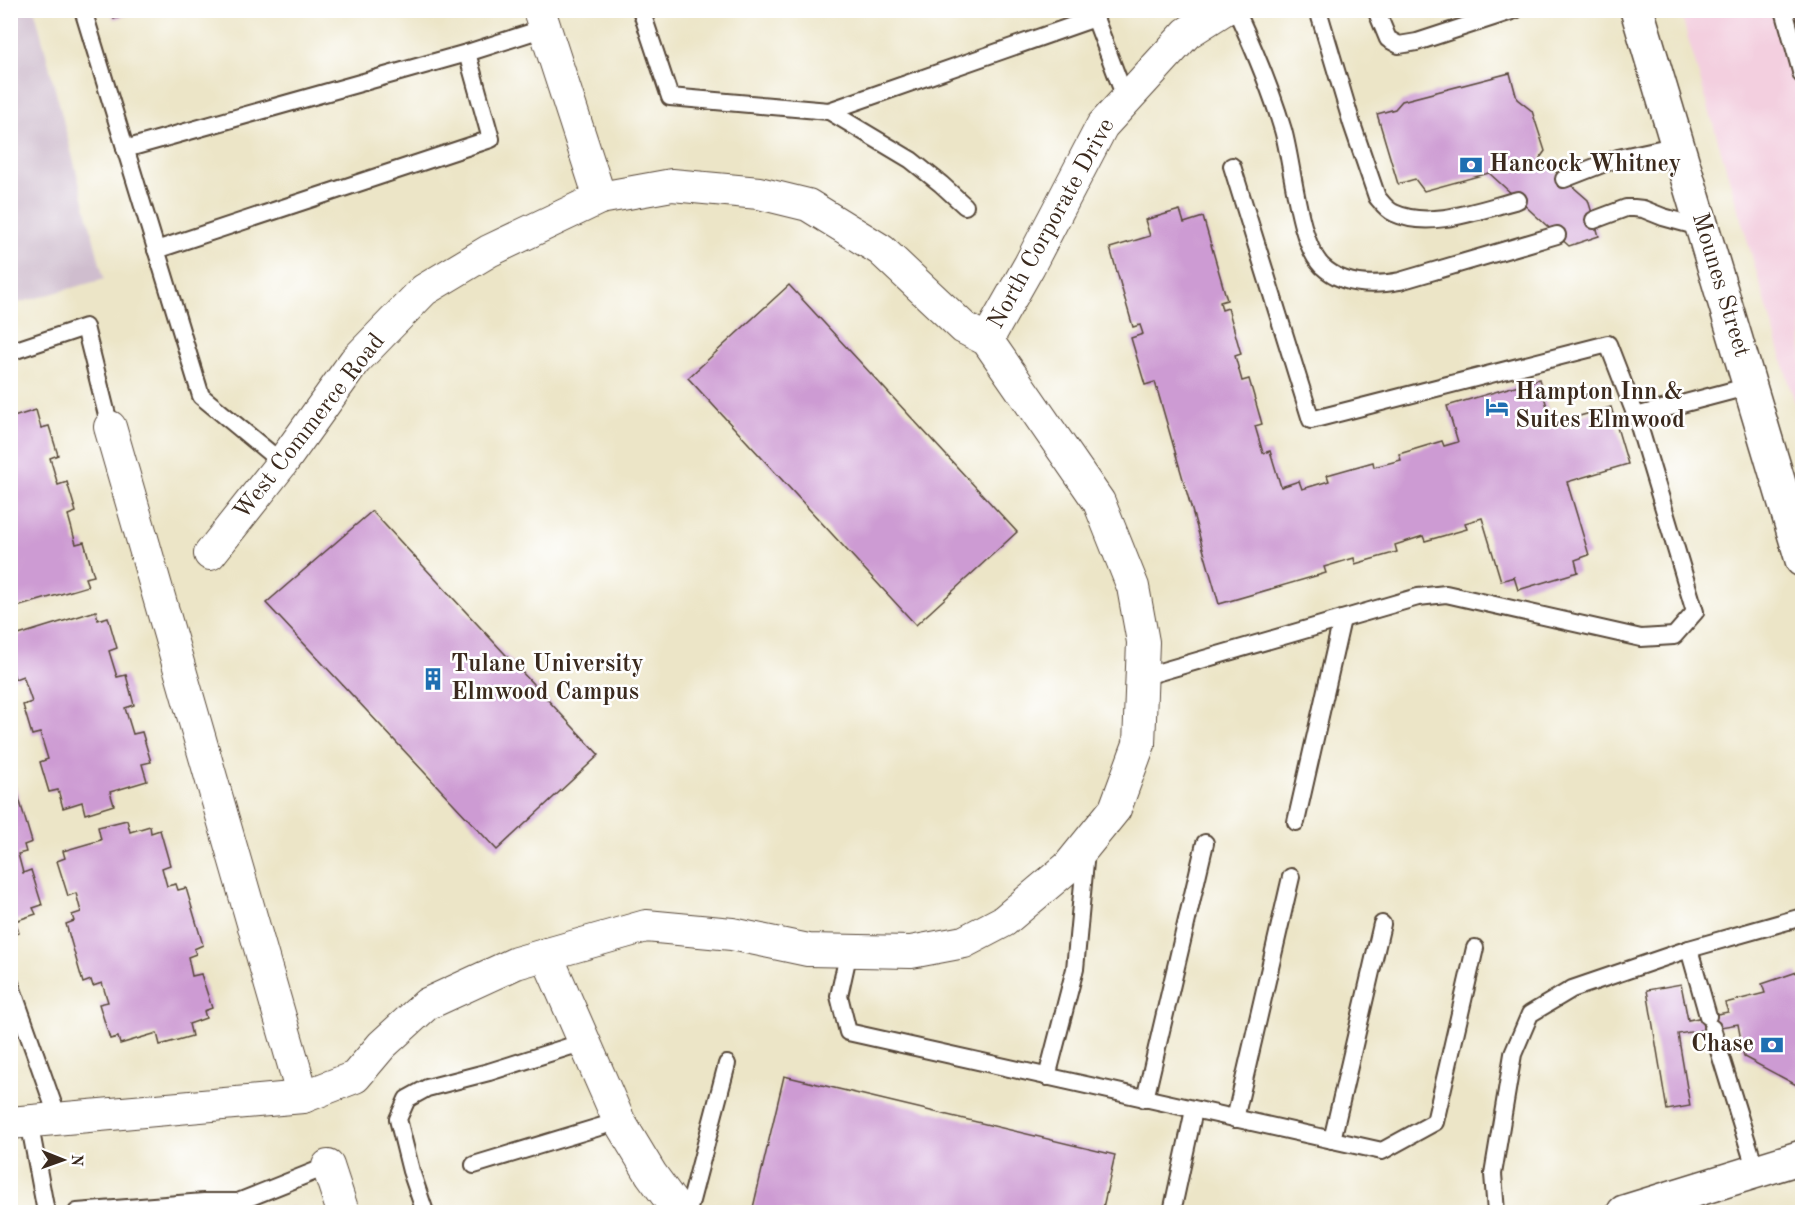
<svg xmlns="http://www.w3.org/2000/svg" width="1813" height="1223" viewBox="0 0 1813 1223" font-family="'Old Standard TT',serif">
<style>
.built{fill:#f3cfdf}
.industrial{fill:#cfbdce}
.building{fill:#cd9bd3}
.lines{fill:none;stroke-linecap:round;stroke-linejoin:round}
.lane-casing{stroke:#564637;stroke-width:20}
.street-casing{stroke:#564637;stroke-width:34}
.secondary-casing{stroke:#564637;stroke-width:36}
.highway-casing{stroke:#564637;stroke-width:36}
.lane{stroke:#fff;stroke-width:16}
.street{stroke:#fff;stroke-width:32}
.secondary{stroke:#fff;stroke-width:33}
.highway{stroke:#fff;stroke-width:33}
.labels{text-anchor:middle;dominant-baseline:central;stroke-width:5;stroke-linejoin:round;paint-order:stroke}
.poi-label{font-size:24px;font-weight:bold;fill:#3b2a1e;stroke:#fff;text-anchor:start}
.street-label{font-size:24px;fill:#3b2a1e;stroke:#fff}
</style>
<rect width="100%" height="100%" fill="#fff"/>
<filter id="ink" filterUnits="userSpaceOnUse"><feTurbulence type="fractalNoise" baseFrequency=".0167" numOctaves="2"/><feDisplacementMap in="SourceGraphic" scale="12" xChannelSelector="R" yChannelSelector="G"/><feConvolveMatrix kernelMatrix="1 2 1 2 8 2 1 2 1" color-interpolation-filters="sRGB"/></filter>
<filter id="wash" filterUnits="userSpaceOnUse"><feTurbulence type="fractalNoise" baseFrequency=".008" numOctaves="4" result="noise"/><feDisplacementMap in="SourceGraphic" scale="24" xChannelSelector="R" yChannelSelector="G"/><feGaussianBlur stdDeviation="1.35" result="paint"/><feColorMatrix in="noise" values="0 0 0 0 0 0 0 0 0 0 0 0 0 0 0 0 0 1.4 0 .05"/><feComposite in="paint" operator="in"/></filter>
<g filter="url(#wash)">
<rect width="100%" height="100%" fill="#ece5c7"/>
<!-- built -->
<path class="built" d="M1680 11H1802V427Z"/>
<!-- industrial -->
<path class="industrial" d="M11 10 35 11 104 279 11 305Z"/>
<g id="blocks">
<!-- building -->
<g class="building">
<path d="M111 10H139V11L114 19Z"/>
<path d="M1510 73 1517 99 1532 111 1545 151 1540 158 1588 200 1599 236 1569 246 1489 173 1424 191 1415 179 1398 184 1377 114 1395 109 1402 101Z"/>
<path d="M1180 210 1184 223 1203 217 1227 300 1220 302 1222 310 1228 308 1241 354 1235 356 1242 381 1249 379 1262 424 1255 426 1263 453 1270 451 1281 487 1299 481 1302 489 1329 481 1327 475 1373 462 1374 467 1401 460 1399 454 1442 441 1444 446 1458 442 1447 406 1539 379 1552 424 1611 407 1628 464 1567 482 1589 555 1575 560 1578 572 1518 590 1514 577 1501 581 1482 518 1465 523 1467 529 1425 541 1423 536 1395 545 1397 552 1355 564 1354 558 1324 567 1326 573 1219 604 1155 382 1145 385 1131 338 1143 334 1140 325 1133 327 1110 248 1150 236 1145 220Z"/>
<path d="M789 285 1017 532 916 625 688 378Z"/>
<path d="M36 410 41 428 49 426 58 455 50 458 58 485 67 482 76 512 68 515 76 544 84 542 94 576 85 578 88 586 10 609V418Z"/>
<path d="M372 511 599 755 497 850 266 603Z"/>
<path d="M96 611 98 620 108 617 117 648 109 651 117 677 126 675 134 705 125 708 133 734 142 732 151 762 142 764 147 781 110 792 114 805 85 814 82 802 63 808 58 790 49 792 40 762 48 759 40 733 32 735 23 705 32 702 23 676 15 679 10 663V647L15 646 12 637Z"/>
<path d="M15 785 32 842 24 845 26 852 18 854 23 873 31 870 42 905 33 908 36 914 15 921 19 933 10 935V786Z"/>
<path d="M127 820 130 832 150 826 151 833 160 830 170 865 162 868 167 886 176 884 178 890 186 888 203 945 194 949 196 954 188 957 192 976 201 974 212 1008 204 1011 206 1018 189 1024 192 1036 160 1045 157 1033 120 1044 118 1037 110 1039 99 1004 108 1002 102 983 93 986 91 980 83 983 66 924 74 921 72 915 81 912 76 893 68 896 57 861 65 858 63 851 101 840 98 827Z"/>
<path d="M1797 972 1802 984V1088L1744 1057 1738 1024 1678 1034 1690 1106 1667 1110 1647 990 1681 984 1688 1020 1728 1012 1725 1003 1765 993 1762 984Z"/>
<path d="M784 1076 1115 1155 1102 1212H752Z"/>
<path d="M293 1207 294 1212H276Z"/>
</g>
</g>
</g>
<g filter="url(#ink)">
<use href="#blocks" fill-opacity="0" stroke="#564637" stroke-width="1.5"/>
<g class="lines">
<!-- lane casing -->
<g class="lane-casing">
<g id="lane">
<path d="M83 10 201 396 282 463"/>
<path d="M641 10 670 97 829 111 1095 18 1126 100"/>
<path d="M1236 10C1254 49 1271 89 1283 130 1293 165 1298 242 1322 266 1343 286 1374 286 1400 281L1557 235"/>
<path d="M1318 10 1352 124 1377 197C1382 203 1387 210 1394 213 1430 230 1482 209 1518 200"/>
<path d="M1376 10 1388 39 1399 45 1417 42 1515 10"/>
<path d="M1784 10 1802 75"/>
<path d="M829 111 911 160 941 184 965 206"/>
<path d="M125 149 467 53"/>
<path d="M1232 166 1311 420 1608 344 1636 416"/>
<path d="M1564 179 1618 158 1678 145"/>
<path d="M1594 220 1626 208H1634L1643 209 1663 217 1703 228"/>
<path d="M156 250 491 139 467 53 545 28"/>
<path d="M10 352 85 327 110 427"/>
<path d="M1142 677 1418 597 1446 594 1641 638 1674 636 1695 612 1636 416 1750 386"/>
<path d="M1296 822 1342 619"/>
<path d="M1689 949 1708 1016"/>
<path d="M849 951 839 996 848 1032 1382 1151 1435 1122 1475 948"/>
<path d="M10 983 58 1118"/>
<path d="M1712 1028 1756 1171"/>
<path d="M1047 1077 1075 969 1086 851"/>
<path d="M1145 1099 1205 843"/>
<path d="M1235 1119 1291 877"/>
<path d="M29 1121 46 1212"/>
<path d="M1332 1140 1382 924"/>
<path d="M474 1165 619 1121"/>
<path d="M77 1212 204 1202H238L328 1166"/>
<path d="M425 1212 411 1171 398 1119 407 1099 427 1088 489 1072 584 1042"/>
<path d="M688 1212 727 1064"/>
<path d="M1172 1212 1194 1110"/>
<path d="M1496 1212 1493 1174 1513 1054 1530 1014 1572 989 1689 949 1802 917"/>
</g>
</g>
<!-- street casing -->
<g class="street-casing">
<g id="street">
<path d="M539 10 600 198"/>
<path d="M987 340 1029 266 1102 126 1187 33 1223 10"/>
<path d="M110 427 303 1097"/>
<path d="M546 954 619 1121 651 1174 679 1212"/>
<path d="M10 1123 303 1097 355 1077 382 1045 427 1004 516 963 646 926 732 934 808 950 911 952 964 942 1004 921 1068 867 1115 809 1139 744 1143 642 1133 587 1099 502 987 340 964 328 881 250 808 205 759 193 672 185 600 198 489 251 424 290 355 361 282 463 210 554"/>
<path d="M328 1166 343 1212"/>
</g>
</g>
<!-- secondary casing -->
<g class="secondary-casing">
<path id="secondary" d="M1637 10 1802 560"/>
</g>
<!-- highway casing -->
<g class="highway-casing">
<path id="highway" d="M1624 1212 1802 1157"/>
</g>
<!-- lane -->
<use href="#lane" class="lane"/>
<!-- street -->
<use href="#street" class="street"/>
<!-- secondary -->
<use href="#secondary" class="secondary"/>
<!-- highway -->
<use href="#highway" class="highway"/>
</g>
</g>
<!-- icons -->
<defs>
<g id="bank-bare" transform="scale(1.8)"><path d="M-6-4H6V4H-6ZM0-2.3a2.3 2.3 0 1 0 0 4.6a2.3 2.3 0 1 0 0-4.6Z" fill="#1f6fb2" stroke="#fff" stroke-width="2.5" paint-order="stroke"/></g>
<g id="hotel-bare" transform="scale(1.8)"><path d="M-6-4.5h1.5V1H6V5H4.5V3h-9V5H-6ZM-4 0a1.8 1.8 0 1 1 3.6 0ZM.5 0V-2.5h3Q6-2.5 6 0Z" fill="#1f6fb2" stroke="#fff" stroke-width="2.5" paint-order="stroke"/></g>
<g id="building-bare" transform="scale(1.8)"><path d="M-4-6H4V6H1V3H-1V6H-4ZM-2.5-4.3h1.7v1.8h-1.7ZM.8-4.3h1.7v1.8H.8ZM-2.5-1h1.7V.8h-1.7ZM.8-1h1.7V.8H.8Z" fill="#1f6fb2" stroke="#fff" stroke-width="2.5" paint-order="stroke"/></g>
</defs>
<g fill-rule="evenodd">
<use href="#bank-bare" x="1471" y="165"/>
<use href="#hotel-bare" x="1497" y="407"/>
<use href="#building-bare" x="433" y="679"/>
<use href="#bank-bare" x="1772" y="1045"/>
</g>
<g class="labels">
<!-- poi labels -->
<g class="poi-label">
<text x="1489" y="165">Hancock Whitney</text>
<text x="1515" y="393">Hampton Inn &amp;<tspan x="1515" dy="28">Suites Elmwood</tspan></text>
<text x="451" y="665">Tulane University<tspan x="451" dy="28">Elmwood Campus</tspan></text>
<text x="1754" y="1045" text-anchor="end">Chase</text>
</g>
<!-- street labels -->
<g class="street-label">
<text transform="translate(1052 224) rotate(-61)">North Corporate Drive</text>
<text transform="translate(1720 285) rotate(73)">Mounes Street</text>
<text transform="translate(310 427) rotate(-52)">West Commerce Road</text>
</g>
</g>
<!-- margin -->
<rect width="1813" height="1223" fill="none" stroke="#fff" stroke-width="36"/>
<!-- north arrow -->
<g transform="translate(63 1160) rotate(91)" stroke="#ffffff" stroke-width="4.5" paint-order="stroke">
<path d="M0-4.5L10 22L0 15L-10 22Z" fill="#3b2a1e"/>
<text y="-9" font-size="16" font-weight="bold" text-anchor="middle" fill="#3b2a1e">N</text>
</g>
</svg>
